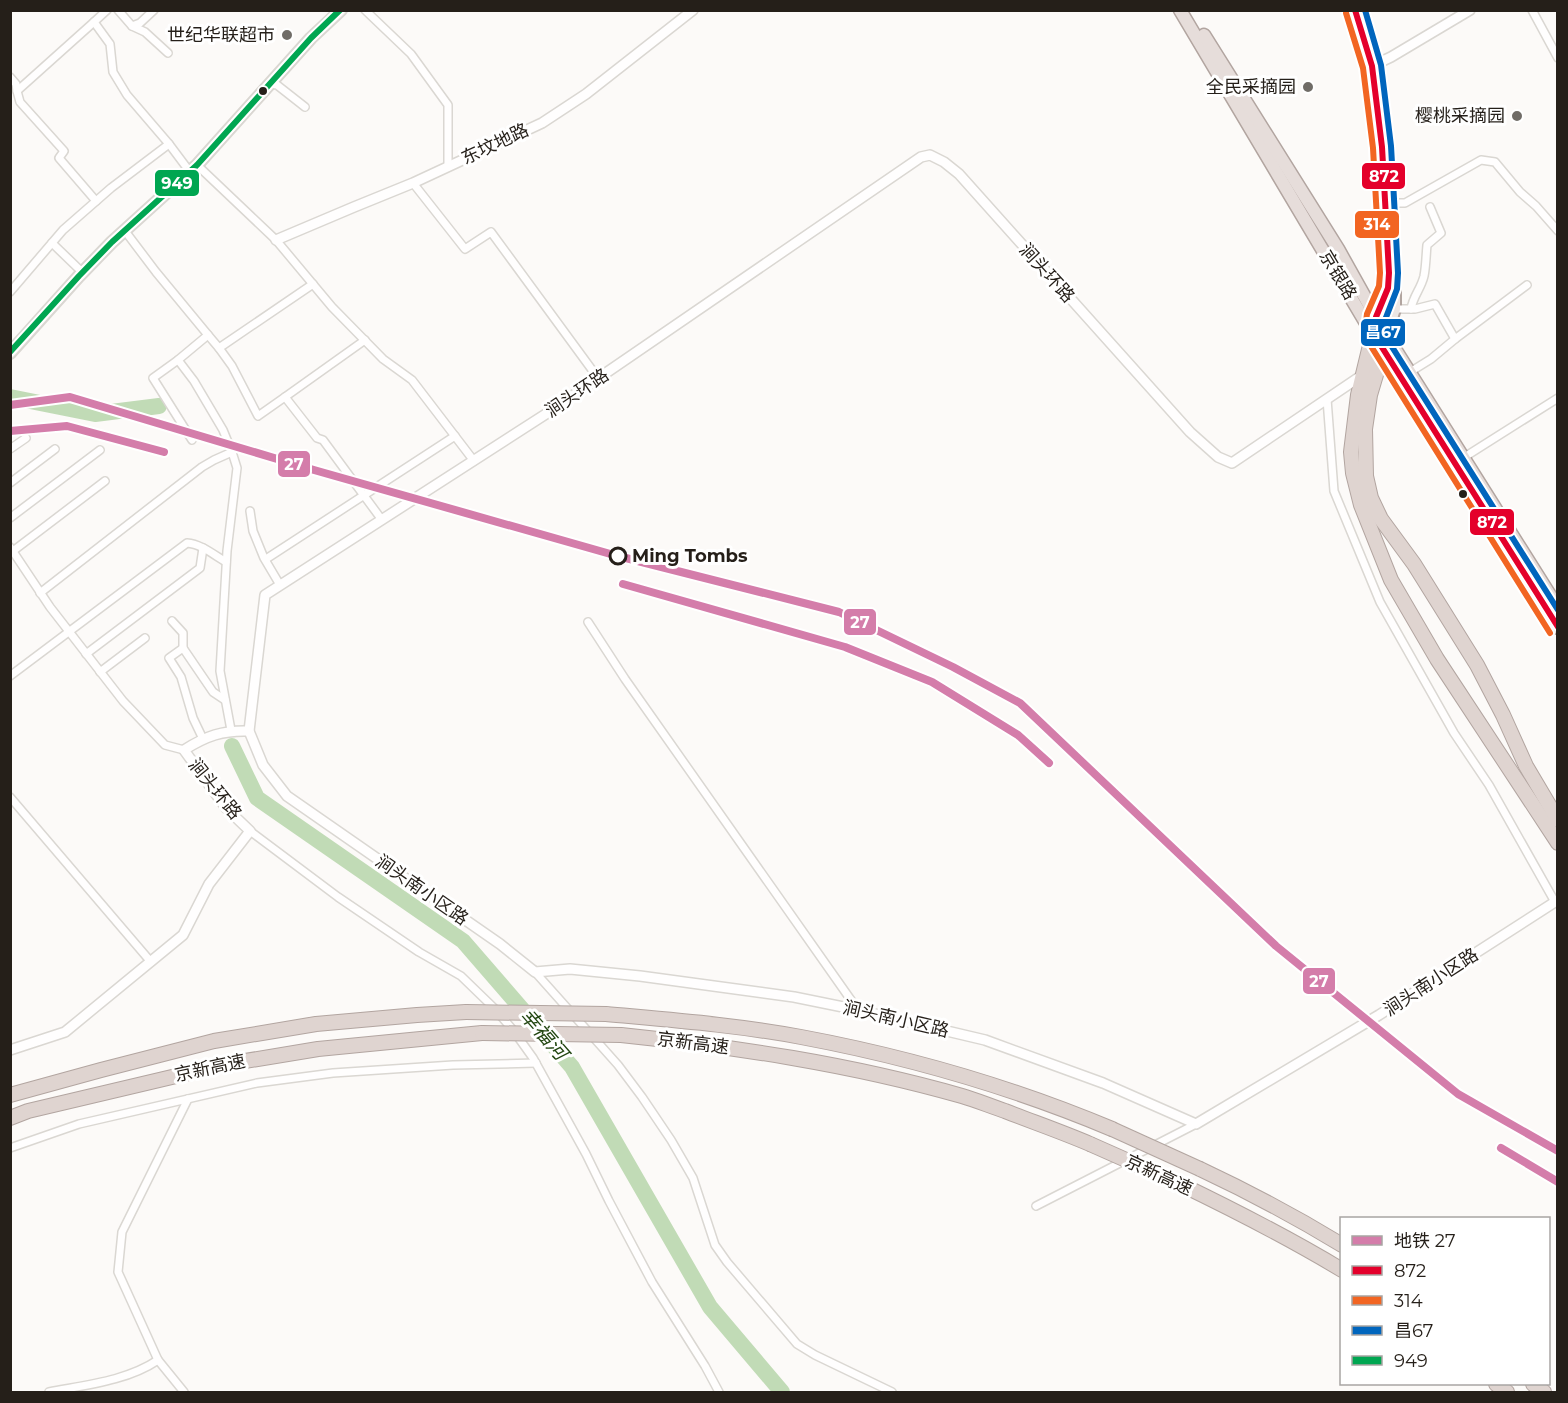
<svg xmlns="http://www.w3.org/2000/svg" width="1568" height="1403" viewBox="0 0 1568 1403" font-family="Montserrat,'Noto Sans SC',sans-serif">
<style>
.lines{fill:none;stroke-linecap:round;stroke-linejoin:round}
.river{stroke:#c1dbb6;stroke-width:16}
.minor-casing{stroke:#dad7d2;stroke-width:10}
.tertiary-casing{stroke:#dad7d2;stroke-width:12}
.secondary-casing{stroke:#dad7d2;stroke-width:14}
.primary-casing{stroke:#b2a5a0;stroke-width:14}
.trunk-casing{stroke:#b2a5a0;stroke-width:15}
.motorway-casing{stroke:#b2a5a0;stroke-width:16}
.minor{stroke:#fffefe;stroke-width:7}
.tertiary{stroke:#fffefe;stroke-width:9}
.secondary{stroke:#f5f2f0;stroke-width:10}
.primary{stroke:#ece6e3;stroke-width:10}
.trunk{stroke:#e6ddda;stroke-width:12}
.motorway{stroke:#dfd4d0;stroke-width:14}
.motorway-bridge-casing{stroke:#b2a5a0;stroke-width:16;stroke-linecap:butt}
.motorway-bridge{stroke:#dfd4d0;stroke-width:14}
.bus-1-casing{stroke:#fff;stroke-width:10}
.bus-2-casing{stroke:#fff;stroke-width:10}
.bus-3-casing{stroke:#fff;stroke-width:10}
.bus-4-casing{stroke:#fff;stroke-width:10}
.bus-1{stroke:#e4002b;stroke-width:6}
.bus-2{stroke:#f26522;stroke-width:6}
.bus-3{stroke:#0065bd;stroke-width:6}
.bus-4{stroke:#00a651;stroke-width:6}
.metro-1-casing{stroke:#fff;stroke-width:12}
.metro-1{stroke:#d47daa;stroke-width:8}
.poi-dot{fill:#706c67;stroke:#fff;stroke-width:2}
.bus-dot{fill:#251f19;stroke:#fff;stroke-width:2}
.stop-dot{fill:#fff;stroke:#251f19;stroke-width:3}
.labels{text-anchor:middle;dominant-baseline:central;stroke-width:6;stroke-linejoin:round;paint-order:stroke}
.poi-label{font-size:18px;fill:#251f19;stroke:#fff;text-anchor:end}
.street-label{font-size:18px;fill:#251f19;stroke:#fff}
.stop-label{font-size:18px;font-weight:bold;fill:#251f19;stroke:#fff;text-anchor:start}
.water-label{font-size:20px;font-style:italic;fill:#224611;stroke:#fff}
.line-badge{stroke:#fff;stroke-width:2}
.badge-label{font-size:16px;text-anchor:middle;font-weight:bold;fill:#fff}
</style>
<rect width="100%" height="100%" fill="#fcfaf8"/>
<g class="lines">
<!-- river -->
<g class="river">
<path d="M10 397 95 414 159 406"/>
<path d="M232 746 257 798 463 941 572 1067 710 1307 782 1392"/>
</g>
<!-- minor casing -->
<g class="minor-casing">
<g id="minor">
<path d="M107 10 94 22 110 44 113 72 127 95 169 144 190 172"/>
<path d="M118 10 132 26 145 32 168 53"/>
<path d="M365 10 411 54 448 105V167"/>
<path d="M1532 10 1558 58"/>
<path d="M94 22 17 91 20 102 64 151 59 158 96 201"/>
<path d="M132 26 140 23 154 10"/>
<path d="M10 77 16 84 17 91"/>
<path d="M270 84 277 85 305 107"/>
<path d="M197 165 276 240 332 307 383 359 412 380 474 461"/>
<path d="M413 183 465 249 491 232 598 378"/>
<path d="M1391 203H1405L1481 160 1495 162 1520 192 1536 206 1558 231"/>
<path d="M125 231 156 272 208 335 219 348 232 366 258 416 285 397 317 438 323 440 382 520"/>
<path d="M52 243 82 272"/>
<path d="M10 292 63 230 111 188 169 144"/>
<path d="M1395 309H1415L1435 304 1455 339 1431 359 1410 372"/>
<path d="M1411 309C1413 296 1421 289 1424 276 1426 266 1426 255 1427 245L1441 233 1430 207"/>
<path d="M1455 339 1527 285"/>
<path d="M219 348 313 284"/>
<path d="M178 360 194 381 223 430 232 452 237 468 227 551 220 671 231 730"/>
<path d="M285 397 365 340"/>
<path d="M1327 399 1334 491 1380 602 1454 733 1489 785 1555 902"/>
<path d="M192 440 153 378 178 360 208 335"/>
<path d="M10 449 26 438"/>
<path d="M1463 458 1558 398"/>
<path d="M10 483 55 449"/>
<path d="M250 511 253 531 264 558 280 585"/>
<path d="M10 518 100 450"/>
<path d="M10 547 50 607 123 701 165 745 184 750"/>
<path d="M13 551 105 481"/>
<path d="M266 559 455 436"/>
<path d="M40 593 202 467 214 460 232 452"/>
<path d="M172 621 183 633V648"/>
<path d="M588 622 625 679 858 1010"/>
<path d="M86 654 200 568 203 548"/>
<path d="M100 672 145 638"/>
<path d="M10 676 187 543C201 544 214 555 226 562"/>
<path d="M203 739 193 718 181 677 169 658 183 648 213 692 225 700"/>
<path d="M10 797 151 962"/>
<path d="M250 831 338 897 419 952 461 976 494 1008 513 1030 533 1058 586 1154 609 1201 652 1282 705 1366 719 1392"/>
<path d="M535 972 618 1065 642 1097 671 1140 693 1178 715 1245 727 1262 797 1344 815 1355 892 1392"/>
<path d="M10 1148 79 1124 257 1083 333 1073 453 1065 536 1063"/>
<path d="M1036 1206 1196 1124"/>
<path d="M158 1360 118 1272 122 1232 188 1099"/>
<path d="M49 1392C85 1385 127 1381 158 1360L184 1392"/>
</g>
</g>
<!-- tertiary casing -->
<g class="tertiary-casing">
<g id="tertiary">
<path d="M1372 66 1391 57 1470 10"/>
<path d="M276 240 354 207 413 183 542 123 586 94 693 10"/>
<path d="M1364 374 1232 463 1218 457 1190 432 959 174 944 162 930 155 921 157 549 412 265 595 249 731 263 765 287 796 500 944 535 972 570 969 640 976 794 997 858 1010 985 1040 1103 1083 1196 1124 1379 1015 1558 900"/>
<path d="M10 1050 65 1032 183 935 209 884 250 831 226 808 184 750C206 736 223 730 249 731"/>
</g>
</g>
<!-- secondary casing -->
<g class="secondary-casing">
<path id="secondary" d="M10 353 79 276 112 242 197 165 311 38 341 10"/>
</g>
<!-- primary casing -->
<g class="primary-casing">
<g id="primary">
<path d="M1355 10 1372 66 1378 79 1384 127 1394 253 1395 293V309L1385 340"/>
<path d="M1375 323 1388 288 1389 275"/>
</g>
</g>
<!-- trunk casing -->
<g class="trunk-casing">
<g id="trunk">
<path d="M1180 10 1382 350 1558 628"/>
<path d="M1204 35 1338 249 1386 335 1558 608"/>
</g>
</g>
<!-- motorway casing -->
<g class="motorway-casing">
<g id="motorway">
<path d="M1373 333 1358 395 1351 452 1353 473 1361 505 1391 580 1437 659 1558 843"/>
<path d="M1382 350 1381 358 1370 395 1365 429 1366 476 1371 498 1381 519 1414 564 1477 665 1503 715 1526 766 1558 820"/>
<path d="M606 1014C671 1020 737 1025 801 1037 908 1057 1012 1087 1112 1129"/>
<path d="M621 1035C736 1047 850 1064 962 1096 976 1100 990 1106 1005 1111 1033 1122 1062 1132 1090 1144"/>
<path d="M10 1095 101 1070 214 1041 316 1024 417 1015 466 1012"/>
<path d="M10 1118 28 1111 227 1064 318 1049 482 1033"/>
<path d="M1200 1169C1249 1192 1296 1217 1342 1245"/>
<path d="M1178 1183C1234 1210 1289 1238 1342 1270"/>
<path d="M1496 1384 1507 1392"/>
<path d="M1533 1384 1544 1392"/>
</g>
</g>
<!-- minor -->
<use href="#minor" class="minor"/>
<!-- tertiary -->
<use href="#tertiary" class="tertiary"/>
<!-- secondary -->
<use href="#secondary" class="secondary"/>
<!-- primary -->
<use href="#primary" class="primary"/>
<!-- trunk -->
<use href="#trunk" class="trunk"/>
<!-- motorway -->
<use href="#motorway" class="motorway"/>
<!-- motorway-bridge casing -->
<g class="motorway-bridge-casing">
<g id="motorway-bridge">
<path d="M466 1012 606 1014"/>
<path d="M482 1033 621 1035"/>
<path d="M1112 1129 1200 1169"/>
<path d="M1090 1144 1178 1183"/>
</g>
</g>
<!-- motorway-bridge -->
<use href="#motorway-bridge" class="motorway-bridge"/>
<!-- bus-1 casing -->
<g class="bus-1-casing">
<path id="bus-1" d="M1355 10 1372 66 1382 147 1385 200 1389 273 1388 288 1376 317 1373 333 1558 627"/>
</g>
<!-- bus-2 casing -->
<g class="bus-2-casing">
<path id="bus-2" d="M1346 13 1363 68 1373 148 1376 201 1380 273 1379 286 1367 314 1364 335 1550 633"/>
</g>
<!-- bus-3 casing -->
<g class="bus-3-casing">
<path id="bus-3" d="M1365 10 1381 65 1391 146 1394 199 1398 273 1397 289 1385 320 1382 331 1558 610"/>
</g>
<!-- bus-4 casing -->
<g class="bus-4-casing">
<path id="bus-4" d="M10 352 79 276 112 242 197 165 311 38 340 10"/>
</g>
<!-- bus-1 -->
<use href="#bus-1" class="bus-1"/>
<!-- bus-2 -->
<use href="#bus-2" class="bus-2"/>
<!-- bus-3 -->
<use href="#bus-3" class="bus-3"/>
<!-- bus-4 -->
<use href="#bus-4" class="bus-4"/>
<!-- metro-1 casing -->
<g class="metro-1-casing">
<g id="metro-1">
<path d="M10 405 70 397 314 470 614 555 839 612 953 667 1020 703 1276 946 1458 1094 1558 1151"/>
<path d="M10 431 67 426 164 452"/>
<path d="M623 584 845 647 932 682 1018 735 1049 763"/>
<path d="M1501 1148 1558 1182"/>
</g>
</g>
<!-- metro-1 -->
<use href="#metro-1" class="metro-1"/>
</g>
<!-- markers -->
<g class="poi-dot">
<circle cx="287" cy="35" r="6"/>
<circle cx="1308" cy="87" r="6"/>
<circle cx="1517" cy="116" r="6"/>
</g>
<g class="bus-dot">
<circle cx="263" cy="91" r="5"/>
<circle cx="1463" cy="494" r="5"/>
</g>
<circle class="stop-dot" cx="618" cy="556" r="8"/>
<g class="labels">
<!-- poi labels -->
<g class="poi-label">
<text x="275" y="35">世纪华联超市</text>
<text x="1296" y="87">全民采摘园</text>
<text x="1505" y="116">樱桃采摘园</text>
</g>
<!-- street labels -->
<g class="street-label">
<text transform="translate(495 144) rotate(-25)">东坟地路</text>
<text transform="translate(1047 273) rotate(48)">涧头环路</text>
<text transform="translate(1338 275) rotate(59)">京银路</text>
<text transform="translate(577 393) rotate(-34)">涧头环路</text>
<text transform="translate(215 789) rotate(51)">涧头环路</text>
<text transform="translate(422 890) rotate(35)">涧头南小区路</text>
<text transform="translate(1431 982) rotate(-33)">涧头南小区路</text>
<text transform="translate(896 1019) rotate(13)">涧头南小区路</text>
<text transform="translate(693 1043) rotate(7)">京新高速</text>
<text transform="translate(210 1068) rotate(-12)">京新高速</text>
<text transform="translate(1159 1175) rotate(25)">京新高速</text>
</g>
<!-- stop labels -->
<g class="stop-label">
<text x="632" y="556">Ming Tombs</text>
</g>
<!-- water labels -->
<g class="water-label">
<text transform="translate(544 1034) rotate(49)">幸福河</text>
</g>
</g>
<g class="line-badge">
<rect x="1361" y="162" width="45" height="28" rx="6" fill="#e4002b"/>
<rect x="154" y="169" width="46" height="28" rx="6" fill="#00a651"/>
<rect x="1354" y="210" width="46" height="29" rx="6" fill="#f26522"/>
<rect x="1360" y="318" width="46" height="29" rx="6" fill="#0065bd"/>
<rect x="277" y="450" width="34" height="28" rx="6" fill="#d47daa"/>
<rect x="1469" y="508" width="46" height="28" rx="6" fill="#e4002b"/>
<rect x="843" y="608" width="34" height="28" rx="6" fill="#d47daa"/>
<rect x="1302" y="967" width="34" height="28" rx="6" fill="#d47daa"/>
</g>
<g class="badge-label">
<text x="1384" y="182">872</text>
<text x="177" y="189">949</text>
<text x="1377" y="230">314</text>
<text x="1383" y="338">昌67</text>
<text x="294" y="470">27</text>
<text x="1492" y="528">872</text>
<text x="860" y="628">27</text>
<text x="1319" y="987">27</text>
</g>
<!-- border -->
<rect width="1568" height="1403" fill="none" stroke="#251f19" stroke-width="24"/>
<!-- legend -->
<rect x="1340" y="1217" width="210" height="168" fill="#ffffff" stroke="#a8a5a3" stroke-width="1.5"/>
<rect x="1352" y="1236" width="30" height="9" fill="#d47daa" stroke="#a8a5a3" stroke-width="1.5"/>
<text x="1394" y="1247" font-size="18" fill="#251f19">地铁 27</text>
<rect x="1352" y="1266" width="30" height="9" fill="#e4002b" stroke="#a8a5a3" stroke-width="1.5"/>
<text x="1394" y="1277" font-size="18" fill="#251f19">872</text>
<rect x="1352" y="1296" width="30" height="9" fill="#f26522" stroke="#a8a5a3" stroke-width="1.5"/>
<text x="1394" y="1307" font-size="18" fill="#251f19">314</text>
<rect x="1352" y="1326" width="30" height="9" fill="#0065bd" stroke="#a8a5a3" stroke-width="1.5"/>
<text x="1394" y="1337" font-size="18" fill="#251f19">昌67</text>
<rect x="1352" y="1356" width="30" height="9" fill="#00a651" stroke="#a8a5a3" stroke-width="1.5"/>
<text x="1394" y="1367" font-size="18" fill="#251f19">949</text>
</svg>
